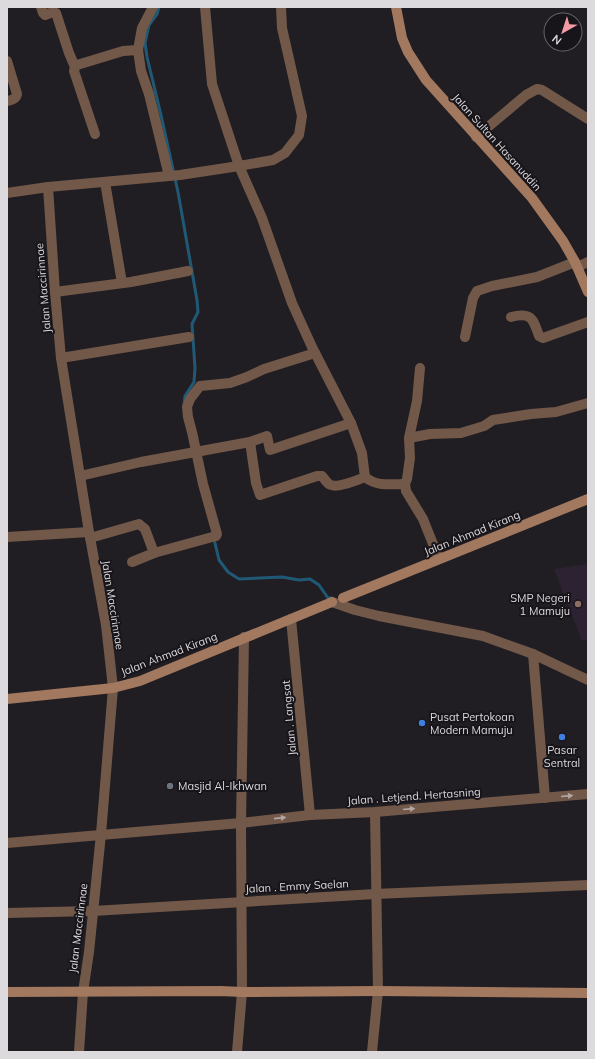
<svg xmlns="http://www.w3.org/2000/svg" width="595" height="1059" viewBox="0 0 595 1059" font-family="Mulish,sans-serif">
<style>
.education{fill:#2c2231}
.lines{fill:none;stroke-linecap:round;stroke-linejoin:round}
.stream{stroke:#205975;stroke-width:3}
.minor{stroke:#725849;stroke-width:10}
.secondary{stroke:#a2785f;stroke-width:10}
.oneway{fill:#b2a6a2}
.education-dot{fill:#8d6e63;stroke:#18151a;stroke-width:1.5}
.shop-dot{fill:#3f7fe0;stroke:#18151a;stroke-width:1.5}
.worship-dot{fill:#6b7280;stroke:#18151a;stroke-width:1.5}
.labels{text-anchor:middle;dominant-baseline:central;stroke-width:4;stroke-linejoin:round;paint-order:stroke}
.street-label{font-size:11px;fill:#dcdadd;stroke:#18151a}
.poi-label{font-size:11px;fill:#dcdadd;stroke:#18151a;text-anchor:start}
</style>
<rect width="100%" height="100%" fill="#211e23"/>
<!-- education -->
<path class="education" d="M588 564V639L582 641 554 569Z"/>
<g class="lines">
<!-- stream -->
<g class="stream">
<path d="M159 7 157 14 149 25 145 43 147 57 161 115 178 192 197 300 198 312 192 324 195 368 194 382 185 396 184 405"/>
<path d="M214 539 219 560 228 572 239 579 282 577 299 580 310 579 319 585 328 598H332"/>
</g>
<!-- minor -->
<g class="minor">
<path d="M41 7 43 13 45 15 53 12 56 13 69 53 75 67"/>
<path d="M153 7 142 28 138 50 141 71 149 94 169 176"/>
<path d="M205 7 212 84 239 166 262 218 292 303 312 347 351 423 362 453 365 477C377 487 391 484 405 484L406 491 423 519 439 559"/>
<path d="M7 61 17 94C16 99 12 100 7 101"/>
<path d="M95 134 74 71 75 67 77 65 123 51 138 50"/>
<path d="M476 137 526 95 537 89 542 90 588 119"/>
<path d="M105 182 122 283"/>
<path d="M48 187 55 292 61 358 89 532 106 625 113 688 101 834 89 952 83 992 79 1052"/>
<path d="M7 193 48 187 180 175 239 166 273 160 285 153 299 135 302 116 282 28 281 7"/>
<path d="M577 267 588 262"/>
<path d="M55 292 131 282 188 271"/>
<path d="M511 317C531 312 533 318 539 336L543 338 588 322"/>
<path d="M465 337 473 298 477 291 492 286 537 277 575 262"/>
<path d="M61 358 189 337"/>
<path d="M409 438 430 434 461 433 484 426 493 420 531 414 556 412 588 403"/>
<path d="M250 442 256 483 260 495 317 476H322C325 479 327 484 331 485 338 488 358 480 365 477"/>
<path d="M80 476 141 462 250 442 267 436 270 450 351 423"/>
<path d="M405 484 407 479 410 458 409 438 417 401 420 368"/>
<path d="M7 537 89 532"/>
<path d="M90 538 139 524 145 529 154 553 216 536 217 534 203 484 192 432 188 417 187 407 190 399 200 386 230 383 247 377 264 369 315 353"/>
<path d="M132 562 154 553"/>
<path d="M332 602 355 610 379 616 483 636 533 654 588 680"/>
<path d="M291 619 310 815"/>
<path d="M533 654 545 798"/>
<path d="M7 843 241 823 310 815 375 812 588 794"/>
<path d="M7 913 93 911 375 894 588 885"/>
<path d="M237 1052 242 992 241 823 244 637"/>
<path d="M372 1052 378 991 375 812"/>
</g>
<!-- secondary -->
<g class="secondary">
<path d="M396 7 402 38 408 52 426 80 532 198 563 241 575 262 588 292"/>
<path d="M343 598 588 499"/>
<path d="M7 699 113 688 140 681 332 602"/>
<path d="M7 992 221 991 242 992 378 991 588 993"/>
</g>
</g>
<!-- one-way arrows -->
<defs><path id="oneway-solid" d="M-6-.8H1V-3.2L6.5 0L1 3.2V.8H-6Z"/></defs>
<g class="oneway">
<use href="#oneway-solid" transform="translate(567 796) rotate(-5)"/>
<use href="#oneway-solid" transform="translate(409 809) rotate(-5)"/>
<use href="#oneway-solid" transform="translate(280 818) rotate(-6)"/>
</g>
<!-- markers -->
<circle class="education-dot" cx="578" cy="604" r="4"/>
<g class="shop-dot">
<circle cx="422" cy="723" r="4"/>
<circle cx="562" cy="737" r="4"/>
</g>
<circle class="worship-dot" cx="170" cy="786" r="4"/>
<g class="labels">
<!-- street labels -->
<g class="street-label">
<text transform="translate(497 142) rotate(48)">Jalan Sultan Hasanuddin</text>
<text transform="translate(43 288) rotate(-95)">Jalan Maccirinnae</text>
<text transform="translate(472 533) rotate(-22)">Jalan Ahmad Kirang</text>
<text transform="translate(113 605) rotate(81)">Jalan Maccirinnae</text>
<text transform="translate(169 654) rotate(-21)">Jalan Ahmad Kirang</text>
<text transform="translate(289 718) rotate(-95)">Jalan . Langsat</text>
<text transform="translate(414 796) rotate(-4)">Jalan . Letjend. Hertasning</text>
<text transform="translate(297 886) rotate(-3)">Jalan . Emmy Saelan</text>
<text transform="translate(78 928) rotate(-83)">Jalan Maccirinnae</text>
</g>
<!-- poi labels -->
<g class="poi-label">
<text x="570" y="598" text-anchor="end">SMP Negeri<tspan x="570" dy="13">1 Mamuju</tspan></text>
<text x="430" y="717">Pusat Pertokoan<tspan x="430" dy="13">Modern Mamuju</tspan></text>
<text x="562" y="750" text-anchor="middle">Pasar<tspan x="562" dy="13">Sentral</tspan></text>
<text x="178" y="786">Masjid Al-Ikhwan</text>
</g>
</g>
<!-- border -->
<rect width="595" height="1059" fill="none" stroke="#dcdadd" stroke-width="16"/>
<!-- north arrow -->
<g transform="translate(563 32) rotate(219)"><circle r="19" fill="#18151a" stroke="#666468"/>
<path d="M0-3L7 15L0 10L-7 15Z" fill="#f49aa5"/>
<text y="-6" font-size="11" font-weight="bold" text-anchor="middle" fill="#dcdadd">N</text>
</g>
</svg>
